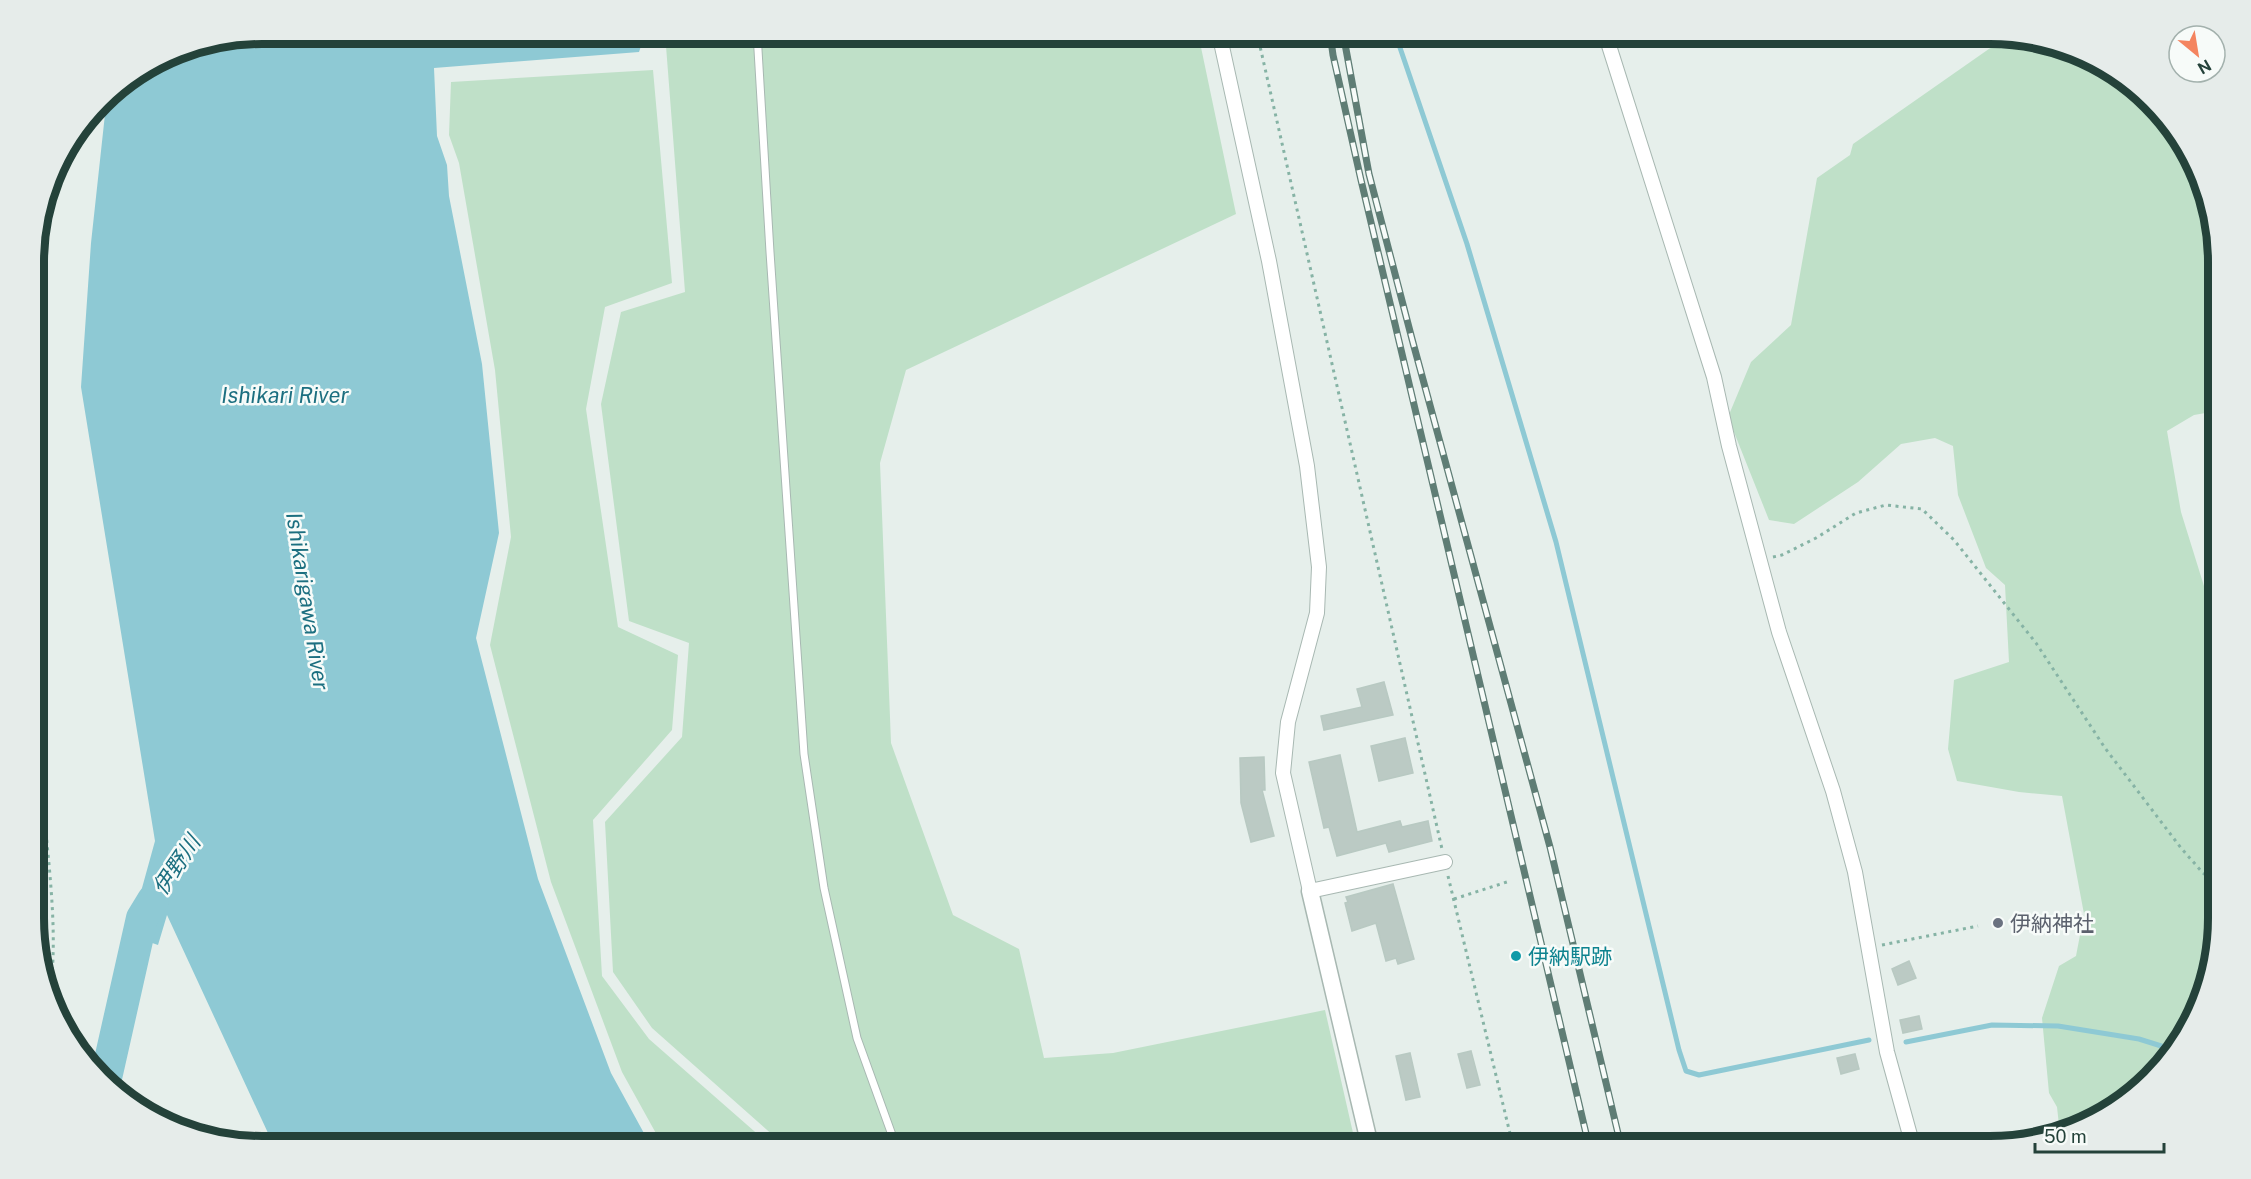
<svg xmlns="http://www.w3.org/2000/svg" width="2251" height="1179" viewBox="0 0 2251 1179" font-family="'Public Sans','Noto Sans JP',sans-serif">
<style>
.green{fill:#bfe0c8}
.water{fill:#8ec9d4}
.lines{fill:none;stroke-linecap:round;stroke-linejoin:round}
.stream{stroke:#8ec9d4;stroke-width:5}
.river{stroke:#8ec9d4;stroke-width:32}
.building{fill:#bbcac4;stroke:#b8c9c2;stroke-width:1.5}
.service-casing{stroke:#a8b8b2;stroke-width:9}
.minor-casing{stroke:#a8b8b2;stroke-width:16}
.tertiary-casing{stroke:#a8b8b2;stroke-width:19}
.path{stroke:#86b3a5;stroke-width:3;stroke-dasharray:3 4.5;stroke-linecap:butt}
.service{stroke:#fff;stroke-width:7}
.minor{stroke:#fff;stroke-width:14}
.tertiary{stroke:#fff;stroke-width:16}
.rail-casing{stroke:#5f7d75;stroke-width:7}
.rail{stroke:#f7fbf9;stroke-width:4.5;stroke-dasharray:14;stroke-linecap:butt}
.worship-dot{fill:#6b7280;stroke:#f7fbf9;stroke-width:2}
.culture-dot{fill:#0f9aa8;stroke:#f7fbf9;stroke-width:2}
.labels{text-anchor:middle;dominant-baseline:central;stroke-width:5;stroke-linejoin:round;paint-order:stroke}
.worship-label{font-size:21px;fill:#5b616d;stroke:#f7fbf9;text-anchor:start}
.culture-label{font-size:21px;fill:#0d838f;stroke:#f7fbf9;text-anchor:start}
.water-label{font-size:22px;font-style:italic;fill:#1c6f80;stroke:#f7fbf9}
.rim{fill:none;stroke:#24423a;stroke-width:8}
</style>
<rect width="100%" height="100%" fill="#e6efeb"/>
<!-- green -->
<g class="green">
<path d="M665 33H1198L1236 214 906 370 880 463 891 743 953 915 1019 949 1044 1058 1113 1053 1325 1010 1356 1146H785L652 1028 613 972 605 822 682 737 689 643 629 621 601 404 621 312 685 292Z"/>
<path d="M2006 37 2091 57 2140 90 2179 134 2216 232 2217 411 2194 415 2167 431 2181 512 2208 599 2212 629 2217 632 2218 917 2194 1019 2161 1068 2116 1108 2060 1134 2057 1107 2049 1093 2042 1018 2059 966 2076 956 2084 914 2062 796 2019 792 1957 781 1948 749 1954 680 2009 662 2005 585 1986 568 1958 495 1953 446 1935 438 1901 444 1858 482 1794 524 1769 520 1728 417 1751 362 1791 325 1817 178 1850 155 1853 144Z"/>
<path d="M653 70 672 283 605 307 586 409 618 627 678 655 672 730 593 820 602 976 649 1039 771 1146H663L622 1072 551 882 490 645 511 537 495 370 459 163 449 135 451 82Z"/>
</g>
<!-- water -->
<path class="water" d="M262 33H438L440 42 572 33H642L660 36 657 43 641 46 639 52 434 68 437 136 447 165 449 196 482 364 499 533 476 638 538 879 611 1073 651 1146H274L167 915 158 945 129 935 155 841 81 387 91 243 106 105 102 101 111 90 175 50Z"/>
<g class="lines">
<!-- stream -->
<g class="stream">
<path d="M1395 33 1467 244 1556 542 1679 1050 1686 1071 1699 1075 1869 1040"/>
<path d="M1906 1042 1992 1025 2058 1026 2139 1039 2174 1050"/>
</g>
<!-- river -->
<path class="river" d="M106 1078 142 918 153 900"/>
</g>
<!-- building -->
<g class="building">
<path d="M1384 682 1393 715 1324 730 1321 716 1362 707 1357 689Z"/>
<path d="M1405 738 1413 773 1379 781 1371 746Z"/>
<path d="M1340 755 1357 832 1400 821 1402 827 1428 821 1432 841 1389 852 1386 843 1337 856 1329 827 1324 828 1309 762Z"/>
<path d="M1264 757 1265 790H1262L1274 836 1251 842 1241 803 1240 758Z"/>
<path d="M1393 884 1414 959 1398 964 1396 958 1386 961 1376 923 1352 931 1345 903 1348 902 1346 897Z"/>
<path d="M1909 961 1916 978 1898 985 1892 969Z"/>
<path d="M1919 1016 1922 1029 1903 1033 1900 1020Z"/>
<path d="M1471 1051 1480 1085 1467 1088 1458 1054Z"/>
<path d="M1410 1053 1420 1097 1406 1100 1396 1056Z"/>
<path d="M1855 1054 1859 1069 1841 1074 1837 1058Z"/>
</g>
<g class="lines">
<!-- service casing -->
<g class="service-casing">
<g id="service">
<path d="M757 33 770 252 804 754 824 888 857 1038 896 1146"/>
<path d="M35 801 43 800"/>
</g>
</g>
<!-- minor casing -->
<g class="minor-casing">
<g id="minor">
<path d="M1219 33 1269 261 1307 466 1319 567 1317 613 1288 722 1283 773 1310 891 1445 862"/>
<path d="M1605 33 1714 377 1729 446 1779 632 1833 791 1855 872 1887 1052 1913 1146"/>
</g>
</g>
<!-- tertiary casing -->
<g class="tertiary-casing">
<path id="tertiary" d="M1310 891 1370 1146"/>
</g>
<!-- path -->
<g class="path">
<path d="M1257 33 1442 849"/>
<path d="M1773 557 1782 555 1816 538 1856 513 1886 505 1922 509 1954 540 2036 643 2105 748 2181 848 2203 873 2218 885"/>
<path d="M34 695 42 788"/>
<path d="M44 810C49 870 59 940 49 999"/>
<path d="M1448 876 1513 1146"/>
<path d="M1454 899 1510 881"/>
<path d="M1882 945 1978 926"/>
</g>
<!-- service -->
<use href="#service" class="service"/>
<!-- minor -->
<use href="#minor" class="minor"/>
<!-- tertiary -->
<use href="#tertiary" class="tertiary"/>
<!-- rail casing -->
<g class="rail-casing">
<g id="rail">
<path d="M1330 33 1333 55 1361 180 1589 1146"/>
<path d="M1343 33 1369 174 1412 339 1550 847 1621 1146"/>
</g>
</g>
<!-- rail -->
<use href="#rail" class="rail"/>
</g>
<!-- markers -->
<circle class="worship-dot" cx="1998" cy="923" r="6"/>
<circle class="culture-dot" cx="1516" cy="956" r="6"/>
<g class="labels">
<!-- worship labels -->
<g class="worship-label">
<text x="2010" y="923">伊納神社</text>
</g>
<!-- culture labels -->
<g class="culture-label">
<text x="1528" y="956">伊納駅跡</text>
</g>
<!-- water labels -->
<g class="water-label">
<text x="285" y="395">Ishikari River</text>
<text transform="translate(308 601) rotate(81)">Ishikarigawa River</text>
<text transform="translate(176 865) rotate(-56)">伊野川</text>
</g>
</g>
<!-- crop -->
<path d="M0 0H2251V1179H0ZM262 44H1990A218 218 0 0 1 2208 262V918A218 218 0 0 1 1990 1136H262A218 218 0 0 1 44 918V262A218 218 0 0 1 262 44Z" fill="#e6ecea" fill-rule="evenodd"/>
<path class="rim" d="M262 44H1990A218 218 0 0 1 2208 262V918A218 218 0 0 1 1990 1136H262A218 218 0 0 1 44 918V262A218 218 0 0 1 262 44Z"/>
<!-- north arrow -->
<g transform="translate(2197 54) rotate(150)"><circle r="28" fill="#f7fbf9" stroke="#a3b1ad" stroke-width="1.5"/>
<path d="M0-4.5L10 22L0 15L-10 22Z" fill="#f4845f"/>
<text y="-9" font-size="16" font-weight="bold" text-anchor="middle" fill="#24423a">N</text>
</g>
<!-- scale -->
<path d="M2035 1143v9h129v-9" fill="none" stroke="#24423a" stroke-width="3"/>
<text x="2044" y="1143" font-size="18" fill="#24423a" stroke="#f7fbf9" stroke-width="4.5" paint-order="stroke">50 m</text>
</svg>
